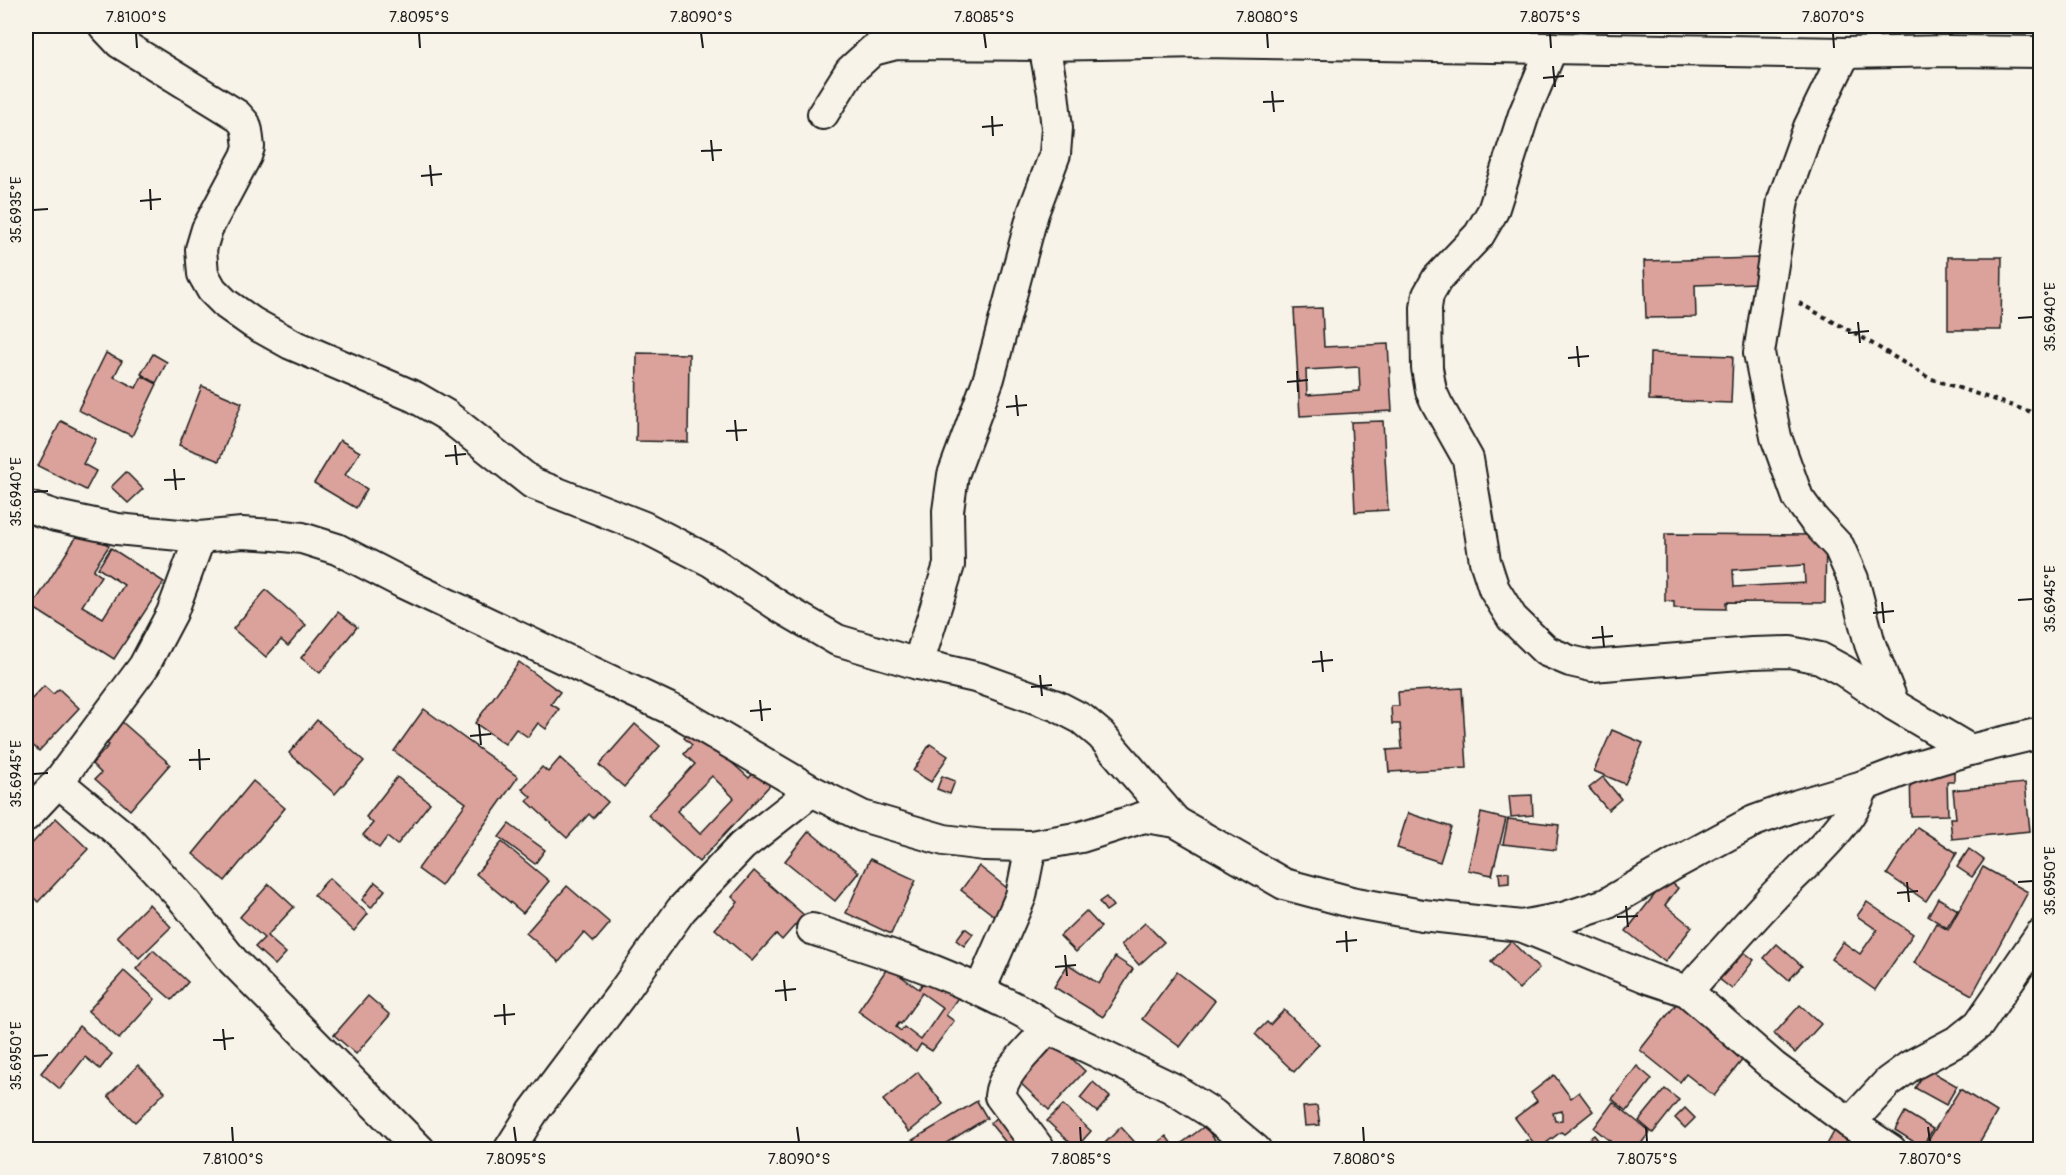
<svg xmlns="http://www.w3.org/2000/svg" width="2066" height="1175" viewBox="0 0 2066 1175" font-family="Pangolin,sans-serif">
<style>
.building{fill:#dba19b;stroke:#1c1c1c;stroke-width:1.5;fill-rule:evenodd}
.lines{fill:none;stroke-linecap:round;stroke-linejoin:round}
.street-casing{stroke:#1c1c1c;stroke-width:34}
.path{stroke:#1c1c1c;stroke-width:4;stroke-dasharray:4.5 4.5;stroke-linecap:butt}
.street{stroke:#f7f3e8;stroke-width:30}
.ticks{fill:none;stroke:#1c1c1c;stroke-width:2}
.neatline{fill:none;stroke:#1c1c1c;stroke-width:2}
.ticks-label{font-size:15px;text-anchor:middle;fill:#1c1c1c}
</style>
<rect width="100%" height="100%" fill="#f7f3e8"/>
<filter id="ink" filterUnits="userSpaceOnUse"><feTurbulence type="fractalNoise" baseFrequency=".0167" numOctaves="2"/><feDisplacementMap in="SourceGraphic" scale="12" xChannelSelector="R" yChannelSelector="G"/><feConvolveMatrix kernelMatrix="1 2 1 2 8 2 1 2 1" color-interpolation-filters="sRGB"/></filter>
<g filter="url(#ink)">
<!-- building -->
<g class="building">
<path d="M1948 257H2002L2001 330H1948Z"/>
<path d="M1758 258V283L1695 285 1696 317 1646 318 1644 261Z"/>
<path d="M1322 308 1324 347 1388 344 1392 411 1300 416 1294 309ZM1359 367 1360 391 1307 395 1306 370Z"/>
<path d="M106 353 122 361 114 377 136 388 142 376 157 384 132 436 78 410Z"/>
<path d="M637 353 689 354 688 442 636 441Z"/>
<path d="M1650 353 1733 356 1731 403 1649 400Z"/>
<path d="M153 354 167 362 156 383 141 374Z"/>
<path d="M202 386 242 403 219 461 179 445Z"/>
<path d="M61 421 96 439 83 464 96 471 86 490 38 466Z"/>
<path d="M1383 421 1388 510 1355 512 1351 422Z"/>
<path d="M340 440 360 452 345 475 367 489 356 508 314 483Z"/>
<path d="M126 472 143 489 128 503 111 487Z"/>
<path d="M82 528 109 546 93 570 101 576 82 606 103 618 124 585 98 568 111 548 164 582 114 659 32 607Z"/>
<path d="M1665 534 1826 535 1825 603 1726 602V609L1674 608V602L1665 601ZM1804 565 1805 583 1734 587 1733 570Z"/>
<path d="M266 590 306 625 288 646 281 640 266 657 233 629Z"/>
<path d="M338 612 357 627 320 673 301 658Z"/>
<path d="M519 662 560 692 551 704 559 709 546 729 538 723 528 737 516 729 505 744 475 723Z"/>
<path d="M44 686 53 694 59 689 79 708 39 751 26 739V705Z"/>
<path d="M1462 688 1467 768 1389 772 1387 750 1402 749 1400 724H1392L1391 706H1399L1398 692Z"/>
<path d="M424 709 518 777 441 886 418 869 466 803 394 751Z"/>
<path d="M317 720 364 761 335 794 289 753Z"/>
<path d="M121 721 170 764 130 810 95 779 101 773 92 764 109 745 103 741Z"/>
<path d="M635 724 660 746 624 787 599 765Z"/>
<path d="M691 730 712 745 749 778 757 769 772 783 699 862 648 815 695 764 684 754 692 745 684 738ZM712 776 734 798 700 834 677 811Z"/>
<path d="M1612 730 1643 743 1625 784 1594 771Z"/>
<path d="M930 744 948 756 931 782 913 771Z"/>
<path d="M560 758 608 802 593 818 589 814 567 838 527 801 531 797 522 789 542 767 548 772Z"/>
<path d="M1954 770V782H1947L1948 815 1911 816 1910 771Z"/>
<path d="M942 776 955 781 950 794 937 789Z"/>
<path d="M397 777 430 803 397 845 387 837 379 848 363 835 373 823 366 817Z"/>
<path d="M1603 777 1621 799 1608 810 1589 788Z"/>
<path d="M253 781 285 808 225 881 193 854Z"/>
<path d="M2025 783 2030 831 1952 839 1950 818H1956L1953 790Z"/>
<path d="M1532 795 1533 815 1511 817 1509 796Z"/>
<path d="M1408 813 1451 827 1440 862 1397 848Z"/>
<path d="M1481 813 1506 819 1492 875 1468 870Z"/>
<path d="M56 818 88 849 38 902 26 890V850Z"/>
<path d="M1508 819 1559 825 1556 850 1503 844Z"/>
<path d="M509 824 545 850 535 864 499 837Z"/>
<path d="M1917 827 1957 853 1926 901 1887 874Z"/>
<path d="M809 831 859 872 835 901 785 861Z"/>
<path d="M502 842 549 881 523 913 476 874Z"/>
<path d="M1969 849 1984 860 1972 877 1957 867Z"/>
<path d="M870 859 916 880 891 934 846 913Z"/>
<path d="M979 866 1016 895 997 918 961 890Z"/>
<path d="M1983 867 2028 892 1972 995 1914 963 1936 923 1948 930Z"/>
<path d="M754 871 804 915 782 940 776 934 752 961 715 929 738 902 732 897Z"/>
<path d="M1509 872V883L1500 884 1499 873Z"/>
<path d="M329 878 368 914 354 931 314 895Z"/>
<path d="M1667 879 1678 888 1665 905 1692 927 1665 962 1626 931Z"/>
<path d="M375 882 385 890 371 908 362 900Z"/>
<path d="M269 884 294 907 267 936 286 953 275 965 255 947 264 938 240 917Z"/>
<path d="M567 886 610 923 594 942 584 932 559 962 526 933Z"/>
<path d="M1106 897 1113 906 1106 911 1099 902Z"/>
<path d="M1938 898 1958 910 1947 928 1928 916Z"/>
<path d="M1867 902 1913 934 1875 990 1831 959 1843 942 1860 954 1877 930 1857 916Z"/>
<path d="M149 904 171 927 139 958 117 936Z"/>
<path d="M1086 911 1101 927 1076 952 1060 936Z"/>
<path d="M1145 923 1164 942 1139 965 1121 945Z"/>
<path d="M965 928 973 934 964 946 956 940Z"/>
<path d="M1511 941 1539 969 1519 989 1491 962Z"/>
<path d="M1777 944 1802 966 1789 980 1764 958Z"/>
<path d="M1740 949 1754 960 1732 989 1718 978Z"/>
<path d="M153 950 188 982 172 1000 136 969Z"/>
<path d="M1115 957 1133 969 1103 1017 1054 987 1068 964 1099 984Z"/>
<path d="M888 967 919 989 928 975 959 996 946 1015 954 1021 932 1051 921 1044 916 1052 858 1011ZM922 993 943 1008 921 1040 904 1027 901 1031 896 1027 899 1023 901 1024Z"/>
<path d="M124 971 155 999 119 1039 88 1011Z"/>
<path d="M1177 972 1215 1001 1180 1047 1142 1019Z"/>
<path d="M368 996 390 1015 356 1054 334 1035Z"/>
<path d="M1681 998 1718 1028 1712 1034 1743 1059 1714 1096 1686 1074 1680 1082 1640 1050Z"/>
<path d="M1800 1005 1821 1024 1795 1053 1774 1034Z"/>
<path d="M1284 1010 1319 1044 1294 1072 1255 1034 1267 1022 1270 1025Z"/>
<path d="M79 1026 112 1054 100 1069 85 1057 60 1089 41 1073Z"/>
<path d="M1051 1039 1085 1071 1049 1110 1015 1078Z"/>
<path d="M138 1065 165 1092 135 1122 108 1096Z"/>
<path d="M1637 1066 1652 1079 1627 1111 1612 1099Z"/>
<path d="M1927 1069 1957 1086 1946 1105 1915 1088Z"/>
<path d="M918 1072 943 1104 909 1132 883 1100Z"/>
<path d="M1554 1075 1571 1098 1579 1092 1593 1111 1564 1134 1561 1132 1538 1149 1515 1118 1537 1101 1531 1093ZM1562 1111V1120L1555 1121 1553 1113Z"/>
<path d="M1093 1082 1110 1097 1097 1112 1080 1098Z"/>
<path d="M1665 1089 1679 1100 1653 1133 1639 1121Z"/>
<path d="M1960 1089 1997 1112 1975 1150H1929L1924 1147Z"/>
<path d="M977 1101 987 1118 935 1150H903L901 1147Z"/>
<path d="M1613 1102 1650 1132 1636 1150H1621L1594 1128Z"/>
<path d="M1063 1105 1091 1131 1076 1148 1047 1121Z"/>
<path d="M1317 1106 1320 1125 1305 1126 1303 1107Z"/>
<path d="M1685 1108 1695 1118 1685 1128 1675 1118Z"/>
<path d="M1003 1112 1035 1150H1012L990 1123Z"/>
<path d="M1905 1112 1933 1129 1922 1147 1895 1130Z"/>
<path d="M1205 1126 1222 1150H1148L1166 1136 1175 1148Z"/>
<path d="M1121 1127 1142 1150H1098Z"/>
<path d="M1835 1130 1864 1150H1824Z"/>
<path d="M1594 1135 1606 1150 1576 1149Z"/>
<path d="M1527 1140 1536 1150H1513Z"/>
</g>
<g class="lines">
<!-- street casing -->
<g class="street-casing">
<g id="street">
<path d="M104 26 120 43 237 115 245 124 247 131 249 147 246 156 207 229 201 249 203 274 212 290 226 304 253 323 291 344 415 397 446 415 532 483 644 527 712 562 782 608 837 640 918 664 979 678 1057 706 1082 719 1101 735 1176 822"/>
<path d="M1552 48 1524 114 1493 211 1479 235 1437 279 1428 295 1426 308 1427 368 1431 391 1437 404 1468 459 1485 561 1494 589 1512 618 1546 651 1570 661 1592 666 1752 653 1790 652 1820 658 1844 671 1894 705 1970 750"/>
<path d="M1845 53 1809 127 1783 200 1759 353 1776 437 1798 498 1814 520 1839 547 1853 579 1870 644 1894 705"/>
<path d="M823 114 850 71 873 50 896 44 1044 45 1203 42 1845 53 1948 51 2040 52"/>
<path d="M26 506 56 516 117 529 200 537 242 533 275 535 302 538 337 549 403 583 681 714 812 791 862 816 944 840 984 845 1031 846 1081 837 1144 817 1176 822 1284 884 1351 902 1422 915 1521 926 1563 918 1606 904 1676 863 1754 821 1798 805 1863 786 1910 768 1970 750 2040 733"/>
<path d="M918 664 949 565 948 511 953 475 989 378 1033 213 1055 154 1057 128 1053 93 1044 45 1037 28"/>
<path d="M58 782 128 840 183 899 233 961 420 1150"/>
<path d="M26 816 58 782 144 666 172 613 200 537"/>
<path d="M1521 926 1651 979 1687 991 1774 1067 1850 1123 1891 1150"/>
<path d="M812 929C874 949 936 968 995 998 1013 1007 1031 1015 1047 1028L1172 1088 1213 1114 1256 1150"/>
<path d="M980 990 1021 896 1031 846"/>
<path d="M1687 991C1715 961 1742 930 1771 899 1798 870 1854 824 1863 786"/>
<path d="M1850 1123 1888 1082 1910 1066 1959 1040 1979 1024 2040 935"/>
<path d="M509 1150 533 1112 621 995 681 910 742 846 812 791"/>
<path d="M1040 1150 1000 1096C1002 1071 1033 1048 1047 1028"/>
</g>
</g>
<!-- path -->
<path class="path" d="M1799 303 1863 338 1929 378 2040 415"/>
<!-- street -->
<use href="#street" class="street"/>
</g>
</g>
<!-- ticks -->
<path class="ticks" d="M136 33 137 48M419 33 420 48M701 33 703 48M984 33 986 48M1267 33 1268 48M1550 33 1551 48M1833 33 1834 48M1553 66 1555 87M1543 78 1564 76M1272 91 1274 112M1263 102 1284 101M992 116 993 136M982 127 1003 125M711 140 713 161M701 151 722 150M430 165 432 186M421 176 442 174M150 189 151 210M140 201 161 199M33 210 48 209M2018 318 2033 317M1858 322 1860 343M1848 333 1869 331M1577 346 1579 367M1568 358 1589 356M1297 371 1298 392M1287 382 1308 380M1016 395 1018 416M1006 407 1027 405M735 420 737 441M726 431 747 430M455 445 457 465M445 456 466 454M174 469 176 490M164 480 185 479M33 492 48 491M2018 600 2033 599M1882 602 1884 623M1873 613 1894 611M1602 626 1604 647M1592 638 1613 636M1321 651 1323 672M1312 662 1333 660M1040 675 1042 696M1031 687 1052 685M760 700 762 721M750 711 771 709M479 724 481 745M470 736 491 734M199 749 200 770M189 760 210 759M33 774 48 773M1907 882 1909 902M2018 882 2033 881M1897 893 1918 891M1626 906 1628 927M1617 917 1638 916M1346 931 1347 952M1336 942 1357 940M1065 955 1067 976M1055 967 1076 965M784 980 786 1001M775 991 796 989M504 1004 505 1025M494 1016 515 1014M223 1029 225 1050M213 1040 234 1038M33 1056 48 1055M232 1127 233 1142M514 1127 516 1142M797 1127 799 1142M1080 1127 1081 1142M1363 1127 1364 1142M1646 1127 1647 1142M1928 1127 1930 1142"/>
<!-- margin -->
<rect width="2066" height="1175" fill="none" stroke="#f7f3e8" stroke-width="66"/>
<rect x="33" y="33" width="2000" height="1109" class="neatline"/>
<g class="ticks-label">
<text x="136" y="22">7.8100°S</text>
<text x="419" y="22">7.8095°S</text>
<text x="701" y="22">7.8090°S</text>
<text x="984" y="22">7.8085°S</text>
<text x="1267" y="22">7.8080°S</text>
<text x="1550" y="22">7.8075°S</text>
<text x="1833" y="22">7.8070°S</text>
<text transform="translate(16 210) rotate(-90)" y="5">35.6935°E</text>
<text transform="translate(2050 317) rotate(-90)" y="5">35.6940°E</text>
<text transform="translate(16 492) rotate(-90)" y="5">35.6940°E</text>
<text transform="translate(2050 599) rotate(-90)" y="5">35.6945°E</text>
<text transform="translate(16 774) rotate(-90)" y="5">35.6945°E</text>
<text transform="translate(2050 881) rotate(-90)" y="5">35.6950°E</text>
<text transform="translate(16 1056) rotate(-90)" y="5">35.6950°E</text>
<text x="233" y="1164">7.8100°S</text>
<text x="516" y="1164">7.8095°S</text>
<text x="799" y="1164">7.8090°S</text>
<text x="1081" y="1164">7.8085°S</text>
<text x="1364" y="1164">7.8080°S</text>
<text x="1647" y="1164">7.8075°S</text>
<text x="1930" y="1164">7.8070°S</text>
</g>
</svg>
